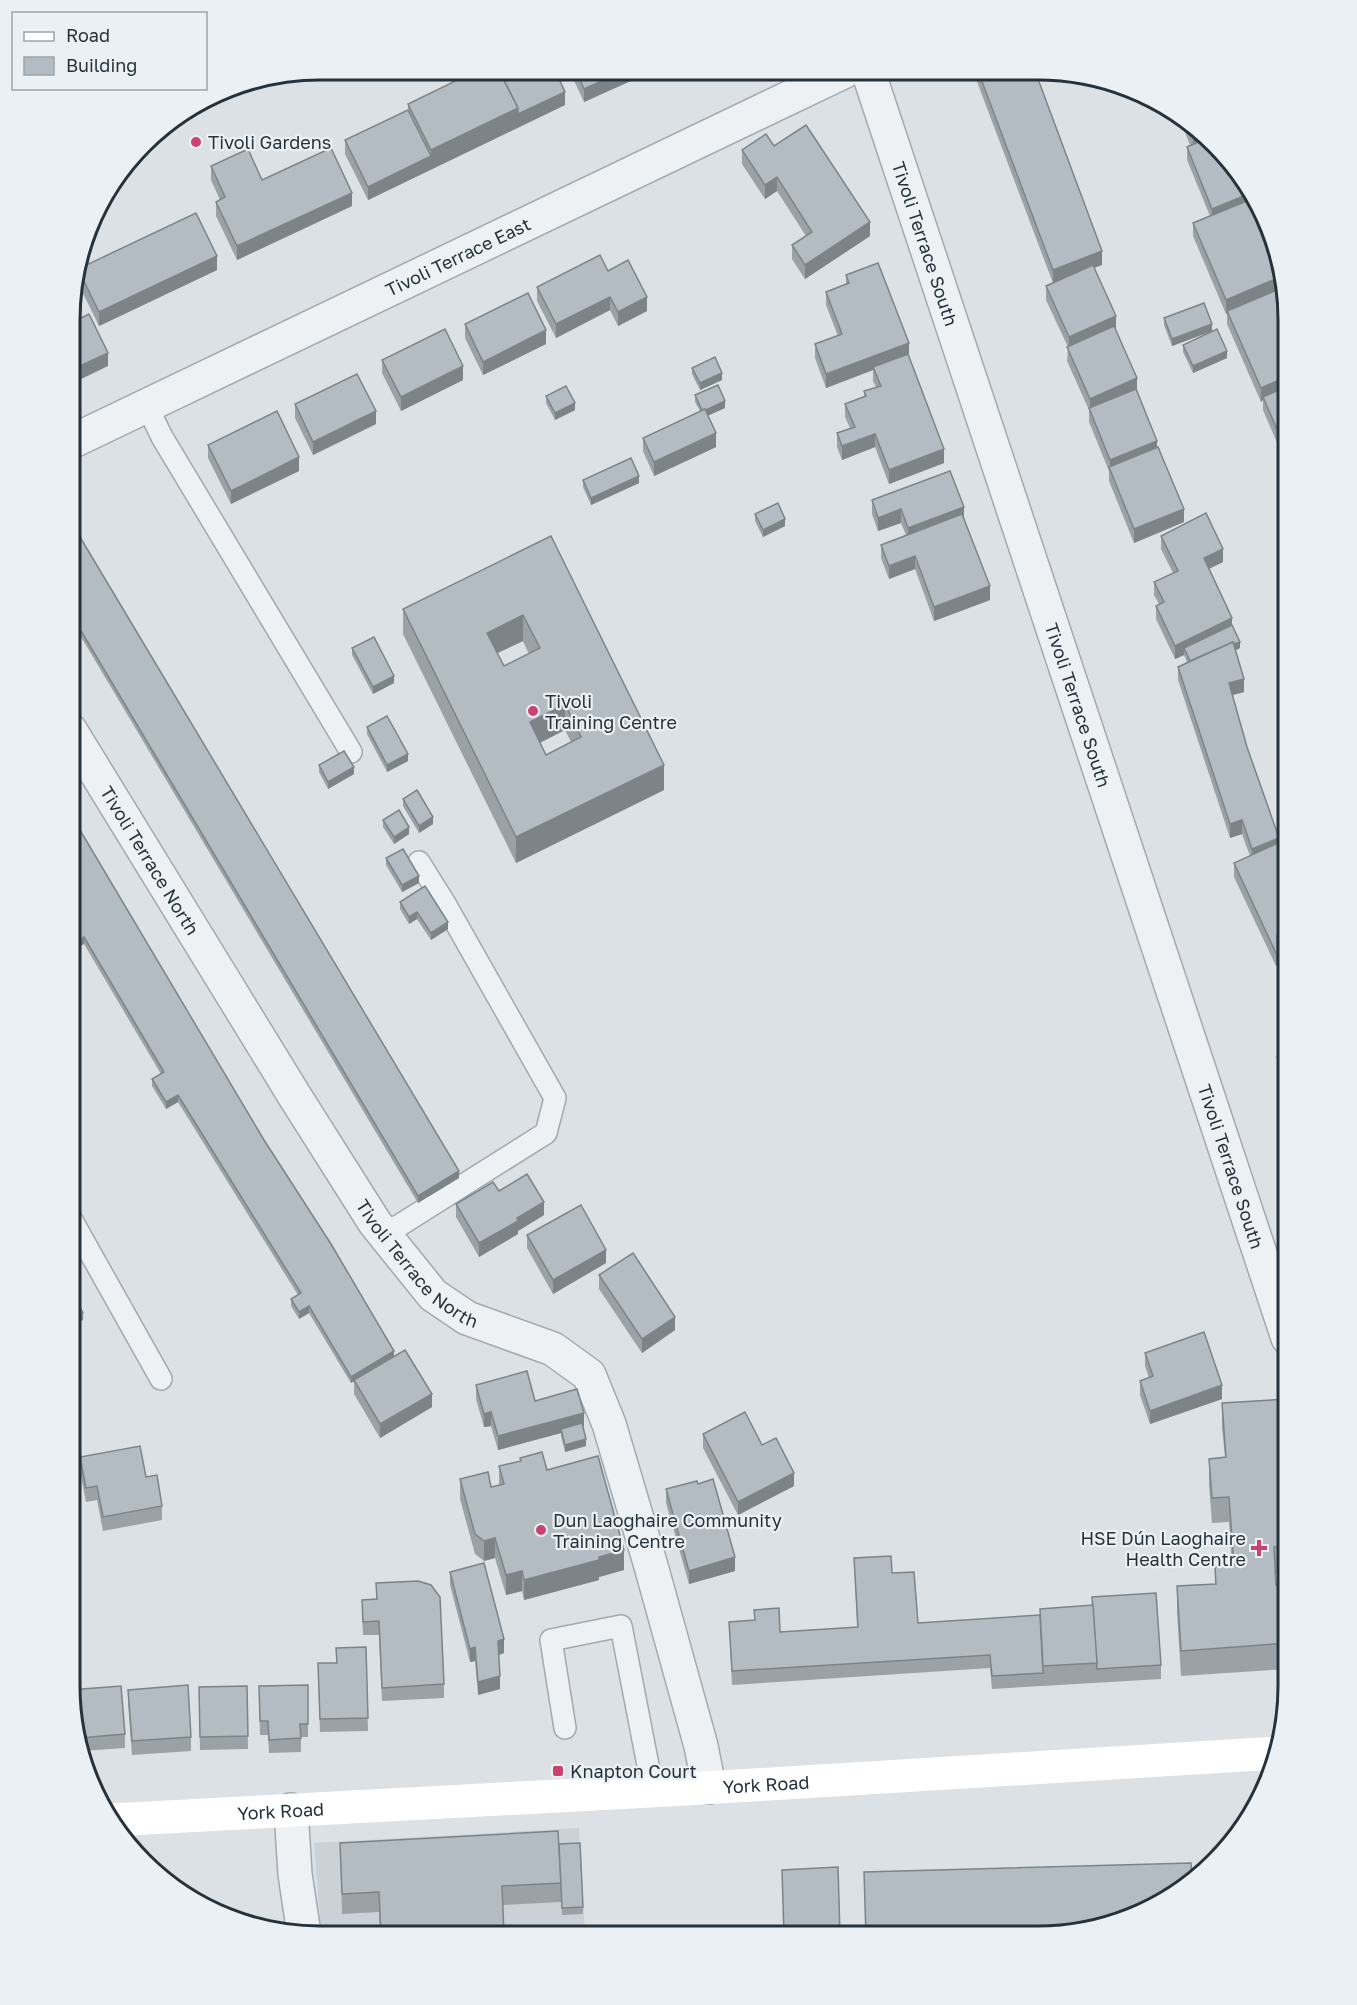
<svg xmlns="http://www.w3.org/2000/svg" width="1357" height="2005" viewBox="0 0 1357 2005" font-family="'Golos Text',sans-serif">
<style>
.built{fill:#cad1d7}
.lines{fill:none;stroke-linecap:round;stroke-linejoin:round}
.lane-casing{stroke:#a2a9af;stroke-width:24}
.street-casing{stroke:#a2a9af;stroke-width:36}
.lane{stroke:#eef1f4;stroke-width:21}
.street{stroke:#eef1f4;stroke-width:33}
.secondary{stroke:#fff;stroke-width:33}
.wall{fill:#9aa2a7;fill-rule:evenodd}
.shaded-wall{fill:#7d8488}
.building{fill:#b3bcc2;stroke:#7d8488;stroke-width:1.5;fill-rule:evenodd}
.poi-dot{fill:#c94270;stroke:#ebf0f4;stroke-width:2}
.labels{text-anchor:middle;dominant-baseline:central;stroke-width:4.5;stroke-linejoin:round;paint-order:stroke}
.poi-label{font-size:18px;fill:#26323b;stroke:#ebf0f4;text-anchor:start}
.street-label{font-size:18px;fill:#26323b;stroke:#ebf0f4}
.rim{fill:none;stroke:#26323b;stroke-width:3}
</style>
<rect width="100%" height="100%" fill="#dce1e6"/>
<!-- built -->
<path class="built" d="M579 1828 585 1935 322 1934 321 1932 314 1843Z"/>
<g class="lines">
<!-- lane casing -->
<g class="lane-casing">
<g id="lane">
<path d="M147 406 162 437 351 752"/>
<path d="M70 1217 161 1379"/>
<path d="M384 1233 400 1225 546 1133 555 1098 444 902 419 862"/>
<path d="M565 1728 551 1640 621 1626 653 1791"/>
</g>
</g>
<!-- street casing -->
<g class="street-casing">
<g id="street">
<path id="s1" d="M868 71 1288 1338"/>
<path id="s2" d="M71 442 845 71"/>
<path id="s3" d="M70 730 294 1095 375 1223 433 1295 467 1318 553 1349 589 1375 609 1424 651 1566 701 1746 709 1787"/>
<path d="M291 1810 295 1874 304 1934"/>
</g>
</g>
<!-- lane -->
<use href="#lane" class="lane"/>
<!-- street -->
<use href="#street" class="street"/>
<!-- secondary -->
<path class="secondary" id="s4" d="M110 1820 687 1789 1277 1753"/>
</g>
<!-- wall -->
<g class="wall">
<path d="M569 70H655L584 102Z"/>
<path d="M973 71H1035L1102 265 1094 268 1184 522 1134 543 1109 481V471L1089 422V410L1067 361 1068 347 1046 300V286L1053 283Z"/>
<path d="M408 104 565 105 368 200 345 154V140L408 110Z"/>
<path d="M1178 114 1190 120 1288 319V468L1263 410V400L1261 402 1227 324V313L1226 314 1193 236V223L1210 216 1187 160V147L1190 145Z"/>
<path d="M774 146 870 236 805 279 792 259V245L806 236 777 191 765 199 742 164V150Z"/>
<path d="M211 166 262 180 352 206 237 260 216 216V202L220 200 211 180Z"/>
<path d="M78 269 217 270 99 326 78 283Z"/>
<path d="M608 271 647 311 618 326 610 310 556 338 537 301V287Z"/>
<path d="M846 275 909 356 944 463 889 484 875 447 842 460 837 447V433L850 428 845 417V404L864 397V391L876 387 873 381V370L826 388 815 358V344L838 336 826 305V292L846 284Z"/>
<path d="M1164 318 1212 331 1172 346 1164 325Z"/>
<path d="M465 324 546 344 483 375 465 338Z"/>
<path d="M1183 345 1227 358 1193 373 1183 352Z"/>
<path d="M382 360 463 380 401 411 382 373Z"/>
<path d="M692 368 722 380 700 390 692 374Z"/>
<path d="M695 395 725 408 708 415 716 447 654 476 643 451V438L700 411 695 402Z"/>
<path d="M546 396 575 410 555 420 546 403Z"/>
<path d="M295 404 376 424 313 455 295 418Z"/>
<path d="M208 445 299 471 231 504 208 458Z"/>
<path d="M583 480 639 483 591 505 583 487Z"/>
<path d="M872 500 964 517 990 600 934 621 915 569 889 579 881 558V545L906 535 901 523 878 531 872 514Z"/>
<path d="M755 514 785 526 763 537 755 521Z"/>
<path d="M71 522 459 1178 418 1203 71 620Z"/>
<path d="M551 536 664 790 516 863 403 634V609ZM523 641 529 654 504 666 497 653ZM565 730 571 742 546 755 540 742Z"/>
<path d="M1161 536 1223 562 1209 569 1232 625 1240 648 1236 650 1244 692 1232 695 1247 747 1279 843 1288 840V994L1277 971V965L1276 966 1234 877V863L1250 856 1242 834 1230 838 1178 680V667L1187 662 1184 655 1175 659 1156 619V606L1159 604 1154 595V582L1173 573 1161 549Z"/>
<path d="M352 648 394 683 373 694 352 655Z"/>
<path d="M367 727 408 761 387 772 367 734Z"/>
<path d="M319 765 354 774 328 789 319 772Z"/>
<path d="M403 799 433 824 419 833 403 806Z"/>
<path d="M383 820 409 834 394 844 383 827Z"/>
<path d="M70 823 264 1140 394 1357 432 1407 380 1438 354 1394V1381L351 1383 309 1313 299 1319 291 1306V1299L298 1295 178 1102 166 1109 152 1086V1079L161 1074 84 944 70 952Z"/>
<path d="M386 858 419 883 402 892 386 865Z"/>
<path d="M400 902 448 929 431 940 417 919 409 924 400 909Z"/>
<path d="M1288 1053V1115L1277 1092V1057Z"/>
<path d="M499 1191 544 1215 518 1231V1234L479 1257 456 1217V1204Z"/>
<path d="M527 1235 606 1263 553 1294 527 1248Z"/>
<path d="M599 1275 675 1330 642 1353 599 1289Z"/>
<path d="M1145 1353 1222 1399 1150 1424 1140 1395V1381L1149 1378 1145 1366Z"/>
<path d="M476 1385 535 1401 584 1426 583 1427 586 1446 565 1452 561 1436V1433L498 1450 491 1426 484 1427 476 1399Z"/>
<path d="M1288 1399 1287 1572 1275 1573 1276 1585H1287V1669L1181 1676 1177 1612V1586L1215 1584V1567L1232 1566 1229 1522 1212 1523 1209 1484V1459L1225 1457 1222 1428V1403Z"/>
<path d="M703 1434 762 1445 794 1486 738 1515 703 1448Z"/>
<path d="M80 1457 162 1506V1520L103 1531 97 1500 86 1502 80 1471Z"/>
<path d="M520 1458 547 1470 624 1570 599 1577V1580L524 1600 522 1591 506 1595 495 1558 484 1561 475 1554 460 1499V1479L491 1487 499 1485V1466L520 1461Z"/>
<path d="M666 1489 735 1571 689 1584 666 1503Z"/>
<path d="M854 1558 892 1573 918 1623 1040 1615 1092 1606V1597L1161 1665V1679L992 1689 990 1668 732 1685 729 1622 754 1620V1610L780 1632 857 1627Z"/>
<path d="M450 1572 504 1653 499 1655 500 1689 478 1695 475 1661 470 1662 450 1585Z"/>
<path d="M376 1583 444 1684V1698L382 1701 379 1635H363L362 1614V1600L376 1599Z"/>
<path d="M366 1647 368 1731 320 1732 318 1677 336 1663Z"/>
<path d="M308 1685V1737H301V1752L269 1753 268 1735H260L259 1686Z"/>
<path d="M247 1686 248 1749 200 1750 199 1687Z"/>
<path d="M70 1690 125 1734V1748L82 1751Z"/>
<path d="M128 1690 191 1737V1751L132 1755 128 1703Z"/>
<path d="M340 1843 559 1844 583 1907V1914L562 1915 561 1899V1902L503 1905 504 1935 380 1934 379 1912 342 1914Z"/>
</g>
<!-- shaded-wall -->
<g class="shaded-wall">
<path d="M626 70H655L584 102V89Z"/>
<path d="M565 92V105L368 200V187L431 156V150L518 108Z"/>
<path d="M1204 134 1213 144 1193 152V138Z"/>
<path d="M777 177V191L765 199V185Z"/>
<path d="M352 193V206L237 260V246Z"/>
<path d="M1251 193 1258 204 1212 222V209Z"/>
<path d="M870 222V236L805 279V265Z"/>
<path d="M1102 251V265L1053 283V270Z"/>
<path d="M217 256V270L99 326V312Z"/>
<path d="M1280 277 1282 289 1227 311V313L1226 314V300Z"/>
<path d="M610 297V310L556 338V324Z"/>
<path d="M647 297V311L618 326V312Z"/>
<path d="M1116 316V330L1069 351V337Z"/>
<path d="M1212 324V331L1172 346V339Z"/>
<path d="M546 330V344L483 375V362Z"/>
<path d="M909 343V357L873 367V370L826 388V374Z"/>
<path d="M1227 351V358L1193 373V366Z"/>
<path d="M108 353V366L71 384V370Z"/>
<path d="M463 366V380L401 411V397Z"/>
<path d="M722 373V380L700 390V383Z"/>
<path d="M1288 376V389L1263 397V400L1261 402V388Z"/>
<path d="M1137 378V391L1090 412V399Z"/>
<path d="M725 401V408L703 418V411Z"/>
<path d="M575 403V410L555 420V413Z"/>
<path d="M376 411V424L313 455V442Z"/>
<path d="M716 433V447L654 476V462Z"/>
<path d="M875 434V447L842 460V446Z"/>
<path d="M1157 441V454L1110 470V460Z"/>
<path d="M944 449V463L889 484V470Z"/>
<path d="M299 457V471L231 504V491Z"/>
<path d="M639 476V483L591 505V498Z"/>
<path d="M964 507V521L908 542V528Z"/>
<path d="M901 509V523L878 531V518Z"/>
<path d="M1184 509V522L1134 543V529Z"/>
<path d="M785 519V526L763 537V530Z"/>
<path d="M1223 549V562L1204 571V558Z"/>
<path d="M915 556V569L889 579V566Z"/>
<path d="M990 586V600L934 621V607Z"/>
<path d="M523 615V641L487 658V633Z"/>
<path d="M1232 618V632L1184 648V655L1175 659V646Z"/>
<path d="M1240 642V648L1192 671V664Z"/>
<path d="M394 676V683L373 694V687Z"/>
<path d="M1244 679V692L1229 696V683Z"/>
<path d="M565 704V730L530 748V722Z"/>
<path d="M408 754V761L387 772V765Z"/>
<path d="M664 765V790L516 863V837Z"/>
<path d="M354 767V774L328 789V782Z"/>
<path d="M433 817V824L419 833V826Z"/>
<path d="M1242 820V834L1230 838V824Z"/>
<path d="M409 827V834L394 844V837Z"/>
<path d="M1279 838V851L1252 862V849Z"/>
<path d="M419 876V883L402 892V885Z"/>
<path d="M417 912V919L409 924V917Z"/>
<path d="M448 922V929L431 940V933Z"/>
<path d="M84 937V944L70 952V945Z"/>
<path d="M1277 952V965L1276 966V953Z"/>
<path d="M178 1095V1102L166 1109V1102Z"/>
<path d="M459 1171V1178L418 1203V1196Z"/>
<path d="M544 1202V1215L518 1231V1234L479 1257V1243L517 1218Z"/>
<path d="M606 1250V1263L553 1294V1280Z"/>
<path d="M309 1306V1313L299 1319V1312Z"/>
<path d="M83 1313V1320L70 1327V1320Z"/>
<path d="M675 1317V1330L642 1353V1339Z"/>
<path d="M394 1351V1358L351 1383V1377Z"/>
<path d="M1222 1385V1399L1150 1424V1411Z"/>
<path d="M432 1394V1407L380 1438V1424Z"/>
<path d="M491 1412V1426L484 1427V1414Z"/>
<path d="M584 1413V1426L562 1432 561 1429V1433L498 1450V1436Z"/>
<path d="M586 1439V1446L565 1452V1445Z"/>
<path d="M72 1451V1464L69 1465V1452Z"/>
<path d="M794 1473V1486L738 1515V1502Z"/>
<path d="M495 1538V1558L484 1561V1541Z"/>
<path d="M624 1550V1570L599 1577V1580L524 1600V1580Z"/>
<path d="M735 1557V1571L689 1584V1571Z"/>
<path d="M522 1571V1591L506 1595V1575Z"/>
<path d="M504 1639V1653L498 1655V1641Z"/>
<path d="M475 1647V1661L470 1662V1649Z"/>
<path d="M500 1676V1689L478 1695V1682Z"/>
</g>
<!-- building -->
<g class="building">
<path d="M480 69 499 70 518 108 431 150 408 104Z"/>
<path d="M499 70H555L565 92 518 114V108Z"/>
<path d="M576 70H626L584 89Z"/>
<path d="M978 71H1035L1102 251 1053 270Z"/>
<path d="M408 110 431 156 368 187 345 140Z"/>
<path d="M1185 118 1190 120 1204 134 1193 138Z"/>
<path d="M806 125 870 222 805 265 792 245 812 232 777 177 765 185 742 150 766 134 774 146Z"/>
<path d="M1208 138 1236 167 1251 193 1212 209 1187 147Z"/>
<path d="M331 148 352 193 237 246 216 202 225 197 211 166 248 149 262 180Z"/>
<path d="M1254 198 1269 223 1280 277 1226 300 1193 223Z"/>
<path d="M196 213 217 256 99 312 78 269Z"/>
<path d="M600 255 608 271 628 260 647 297 618 312 610 297 556 324 537 287Z"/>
<path d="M878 263 909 343 826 374 815 344 842 334 826 292 849 283 846 275Z"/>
<path d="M1093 265 1116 316 1069 337 1046 286Z"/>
<path d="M1282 288 1288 319V376L1261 388 1227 311Z"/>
<path d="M528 293 546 330 483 362 465 324Z"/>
<path d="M1204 303 1212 324 1172 339 1164 318Z"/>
<path d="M89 314 108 353 71 370V323Z"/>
<path d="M1114 326 1137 378 1090 399 1067 347Z"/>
<path d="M445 329 463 366 401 397 382 360Z"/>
<path d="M1217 329 1227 351 1193 366 1183 345Z"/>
<path d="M908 354 944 449 889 470 875 434 842 446 837 433 855 427 845 404 866 396 864 391 881 386 873 367Z"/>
<path d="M715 357 722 373 700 383 692 368Z"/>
<path d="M357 374 376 411 313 442 295 404Z"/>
<path d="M718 385 725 401 706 410 705 409 702 410 695 395Z"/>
<path d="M566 386 575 403 555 413 546 396Z"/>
<path d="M1288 386V455L1263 397Z"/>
<path d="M1136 389 1157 441 1110 460 1089 408Z"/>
<path d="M705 409 716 433 654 462 643 438Z"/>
<path d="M277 411 299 457 231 491 208 445Z"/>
<path d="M1158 447 1184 509 1134 529 1109 467Z"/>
<path d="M631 458 639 476 591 498 583 480Z"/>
<path d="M950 471 964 507 908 528 901 509 878 518 872 500Z"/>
<path d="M778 503 785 519 763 530 755 514Z"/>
<path d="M1206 513 1223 549 1204 558 1232 618 1175 646 1156 606 1164 602 1154 582 1178 571 1161 536Z"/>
<path d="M962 514 990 586 934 607 915 556 889 566 881 545Z"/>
<path d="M71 522 459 1171 418 1196 71 614Z"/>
<path d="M551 536 664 765 516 837 403 609ZM523 615 540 648 504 666 487 633ZM565 704 581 737 546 755 530 722Z"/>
<path d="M1232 625 1240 642 1234 644 1233 642 1190 661 1184 648Z"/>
<path d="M374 637 394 676 373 687 352 648Z"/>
<path d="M1233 642 1244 679 1229 683 1247 747 1279 838 1252 849 1242 820 1230 824 1178 667Z"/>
<path d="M387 716 408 754 387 765 367 727Z"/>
<path d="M344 751 354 767 328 782 319 765Z"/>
<path d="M417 790 433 817 419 826 403 799Z"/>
<path d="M399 810 409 827 394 837 383 820Z"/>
<path d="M74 820 264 1140 331 1244 394 1351 351 1377 309 1306 299 1312 291 1299 301 1293 178 1095 166 1102 152 1079 164 1072 84 937 70 945V919L73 917 70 912V823Z"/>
<path d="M1287 839 1288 931 1277 936V952L1276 953 1234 863Z"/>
<path d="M403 849 419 876 402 885 386 858Z"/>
<path d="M425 886 448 922 431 933 417 912 409 917 400 902Z"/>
<path d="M1288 931V959L1277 936Z"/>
<path d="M1288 1053V1080L1277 1057Z"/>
<path d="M527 1174 544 1202 517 1218 518 1221 479 1243 456 1204 493 1182 499 1191Z"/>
<path d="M581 1205 606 1250 553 1280 527 1235Z"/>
<path d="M633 1253 675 1317 642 1339 599 1275Z"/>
<path d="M73 1294 83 1313 70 1320V1295Z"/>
<path d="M1204 1332 1222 1385 1150 1411 1140 1381 1153 1376 1145 1353Z"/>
<path d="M405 1350 432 1394 380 1424 354 1380Z"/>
<path d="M527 1371 535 1401 577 1389 584 1413 498 1436 491 1412 484 1414 476 1385Z"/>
<path d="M1288 1399 1287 1547H1274L1276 1585H1287V1643L1181 1651 1177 1586 1216 1584 1215 1567 1234 1565 1229 1497 1212 1498 1209 1459 1226 1457 1222 1403Z"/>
<path d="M745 1412 762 1445 776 1438 794 1473 738 1502 703 1434Z"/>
<path d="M582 1423 586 1439 565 1445 561 1429Z"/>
<path d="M69 1442 72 1451 69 1452Z"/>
<path d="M140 1446 146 1477 157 1475 162 1506 103 1517 97 1486 86 1488 80 1457Z"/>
<path d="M542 1452 547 1470 598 1456 624 1550 599 1557V1560L524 1580 522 1571 506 1575 495 1538 484 1541 475 1534 460 1479 488 1472 491 1487 504 1484 499 1466 521 1461 520 1458Z"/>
<path d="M713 1479 735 1557 689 1571 666 1489 697 1481 698 1484Z"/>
<path d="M891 1556 892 1573 914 1572 918 1623 1040 1615 1043 1673 992 1676 990 1655 732 1671 729 1622 755 1620 754 1610 779 1608 780 1632 858 1627 854 1558Z"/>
<path d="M484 1563 504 1639 498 1641 500 1676 478 1682 475 1647 470 1649 450 1572Z"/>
<path d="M418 1581 431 1585 440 1597 444 1684 382 1688 379 1621 363 1622 362 1600 377 1599 376 1583Z"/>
<path d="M1156 1593 1161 1665 1097 1669 1092 1597Z"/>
<path d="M1093 1605 1097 1663 1043 1666 1040 1609Z"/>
<path d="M366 1647 368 1718 320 1719 318 1663H337L336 1648Z"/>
<path d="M188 1685 191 1737 132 1741 128 1690Z"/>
<path d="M308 1685V1724H300L301 1738 269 1740 268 1721H260L259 1686Z"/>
<path d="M121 1686 125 1734 79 1738 70 1690Z"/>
<path d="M247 1686 248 1736 200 1737 199 1687Z"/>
<path d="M558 1831 561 1883 502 1886 504 1935 381 1934 379 1892 342 1894 340 1843Z"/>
<path d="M580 1843 583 1907 562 1908 559 1844Z"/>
<path d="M1191 1863 1192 1883 1190 1884 1134 1917 1038 1936H866L864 1872Z"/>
<path d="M838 1867 840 1934H830V1935H784L782 1870Z"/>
<path d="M723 1934V1935H659Z"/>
</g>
<!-- markers -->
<g class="poi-dot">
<circle cx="196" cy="142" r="6"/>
<circle cx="533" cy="711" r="6"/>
<circle cx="541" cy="1530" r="6"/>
<path d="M1256 1539h6v6h6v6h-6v6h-6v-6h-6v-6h6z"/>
<rect x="552" y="1765" width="12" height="12" rx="3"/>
</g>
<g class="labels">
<!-- poi labels -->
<g class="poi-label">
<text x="208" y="142">Tivoli Gardens</text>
<text x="545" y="701">Tivoli<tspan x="545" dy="21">Training Centre</tspan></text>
<text x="553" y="1520">Dun Laoghaire Community<tspan x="553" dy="21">Training Centre</tspan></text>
<text x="1246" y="1538" text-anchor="end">HSE Dún Laoghaire<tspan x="1246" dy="21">Health Centre</tspan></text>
<text x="570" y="1771">Knapton Court</text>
</g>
<!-- street labels -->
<g class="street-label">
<text stroke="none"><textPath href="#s1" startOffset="182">Tivoli Terrace South</textPath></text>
<text stroke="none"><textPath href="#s2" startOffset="429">Tivoli Terrace East</textPath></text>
<text stroke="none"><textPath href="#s1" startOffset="668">Tivoli Terrace South</textPath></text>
<text stroke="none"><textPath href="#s3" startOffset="153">Tivoli Terrace North</textPath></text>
<text stroke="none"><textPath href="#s1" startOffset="1154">Tivoli Terrace South</textPath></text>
<text stroke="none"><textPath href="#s3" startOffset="639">Tivoli Terrace North</textPath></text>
<text stroke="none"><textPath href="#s4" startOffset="657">York Road</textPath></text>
<text stroke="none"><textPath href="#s4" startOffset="171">York Road</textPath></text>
</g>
</g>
<!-- crop -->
<path d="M0 0H1357V2005H0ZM320 80H1038A240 240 0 0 1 1278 320V1686A240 240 0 0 1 1038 1926H320A240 240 0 0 1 80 1686V320A240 240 0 0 1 320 80Z" fill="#ebf0f4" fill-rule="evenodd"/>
<path class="rim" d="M320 80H1038A240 240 0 0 1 1278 320V1686A240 240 0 0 1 1038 1926H320A240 240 0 0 1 80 1686V320A240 240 0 0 1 320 80Z"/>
<!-- legend -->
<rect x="12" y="12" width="195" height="78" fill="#ebf0f4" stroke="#9ca4aa" stroke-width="1.5"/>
<rect x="24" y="32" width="30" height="9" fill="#ffffff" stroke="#9ca4aa" stroke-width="1.5"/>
<text x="66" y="42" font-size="18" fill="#26323b">Road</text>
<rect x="24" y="57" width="30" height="18" fill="#b3bcc2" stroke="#9ca4aa" stroke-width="1.5"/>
<text x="66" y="72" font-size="18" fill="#26323b">Building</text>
</svg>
